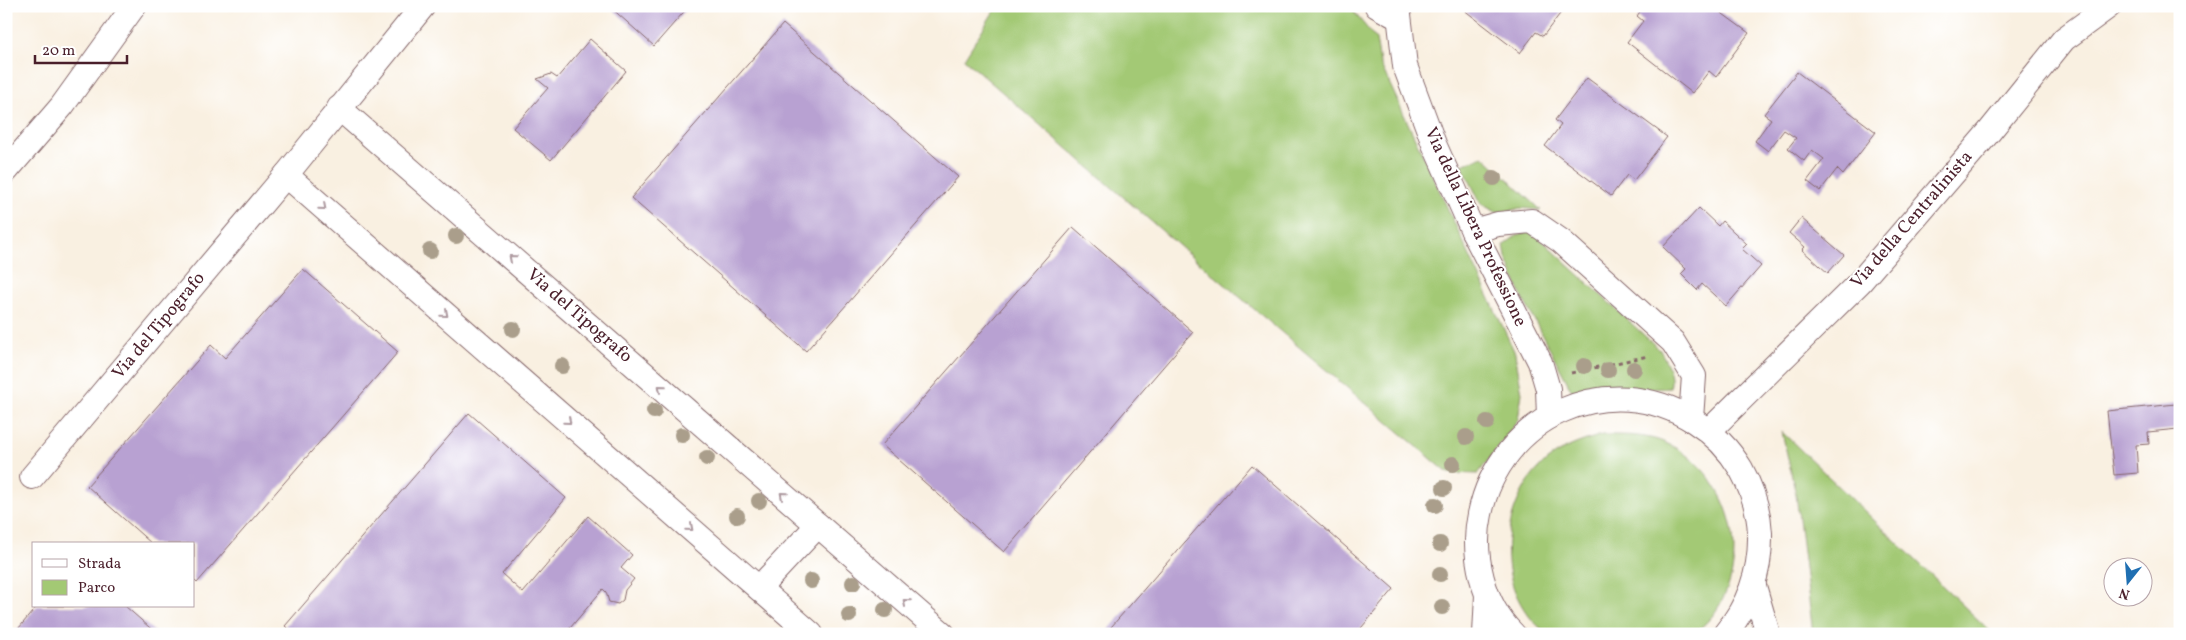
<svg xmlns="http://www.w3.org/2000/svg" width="2186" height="640" viewBox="0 0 2186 640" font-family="Vollkorn,serif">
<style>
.green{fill:#a3c974;stroke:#767450}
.building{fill:#b8a1d2}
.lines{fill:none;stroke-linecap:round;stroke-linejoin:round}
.street-casing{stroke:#87686b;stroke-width:26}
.path{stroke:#87686b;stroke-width:3;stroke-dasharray:4 4;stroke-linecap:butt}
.street{stroke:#fff;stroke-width:24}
.tree{fill:#aa9e8b}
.oneway{stroke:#ae9aa0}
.labels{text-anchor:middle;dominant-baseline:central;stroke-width:4;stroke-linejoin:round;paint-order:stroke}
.street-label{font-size:18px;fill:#4a1f2b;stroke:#fff}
</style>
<rect width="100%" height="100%" fill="#fff"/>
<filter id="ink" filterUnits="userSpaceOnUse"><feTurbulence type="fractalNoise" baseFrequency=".02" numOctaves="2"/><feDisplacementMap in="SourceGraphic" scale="10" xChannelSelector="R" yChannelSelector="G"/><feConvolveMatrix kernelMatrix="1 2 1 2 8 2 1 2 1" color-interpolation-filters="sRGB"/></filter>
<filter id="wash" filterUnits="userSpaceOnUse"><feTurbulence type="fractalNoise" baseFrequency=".0096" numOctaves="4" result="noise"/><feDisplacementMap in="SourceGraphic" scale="20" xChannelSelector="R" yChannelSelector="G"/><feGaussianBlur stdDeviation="1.12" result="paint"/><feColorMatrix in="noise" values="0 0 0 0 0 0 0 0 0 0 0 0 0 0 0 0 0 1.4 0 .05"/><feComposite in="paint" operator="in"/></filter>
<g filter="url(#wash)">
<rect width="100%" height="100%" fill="#f9f0e1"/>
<!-- green -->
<g class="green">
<path d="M989 6H1346L1353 11 1376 39 1380 63 1515 353 1522 393 1518 420 1478 474 1448 473 1183 249 964 59 994 11Z"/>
<path d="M1483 156 1541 210 1520 208 1500 214 1481 204 1462 165Z"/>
<path d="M1532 231 1660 350C1666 361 1674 375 1670 388L1572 391 1521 295 1506 257 1504 245 1517 235Z"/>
<path d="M1782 432 1993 634H1813L1796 494Z"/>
<path d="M1602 435C1626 435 1650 434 1672 446 1732 478 1754 560 1713 615 1708 622 1700 628 1693 634H1548C1494 596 1497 513 1539 468 1555 450 1579 442 1602 435Z"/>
</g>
<g id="blocks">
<!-- building -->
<g class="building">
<path d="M609 6H689L654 46Z"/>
<path d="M1459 6H1566L1543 36 1536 32 1520 53Z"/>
<path d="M1644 6H1712L1749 33 1716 77 1709 71 1692 93 1627 42 1643 21 1637 16Z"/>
<path d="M783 24 958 177 806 351 631 198Z"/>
<path d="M590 39 626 71 551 160 513 128 548 88 537 79 551 74 557 78Z"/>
<path d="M1797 72 1876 132 1843 175 1837 169 1820 191 1807 181 1824 159 1812 150 1804 161 1788 148 1796 138 1784 130 1768 151 1755 141 1771 119 1764 114Z"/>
<path d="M1587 78 1667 137 1634 180 1627 175 1611 196 1545 146 1561 125 1555 120Z"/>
<path d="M1699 208 1718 226 1722 221 1747 244 1742 249 1761 266 1726 306 1702 284 1697 290 1681 274 1686 269 1663 247Z"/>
<path d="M1801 218 1844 255 1828 273 1802 250 1805 247 1789 233Z"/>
<path d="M1073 227 1193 332 1004 552 882 445Z"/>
<path d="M303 269 398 352 197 583 194 580V544H152L87 486 211 345 225 358Z"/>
<path d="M2176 404 2178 429 2148 432 2149 444 2136 445 2138 473 2114 475 2107 411Z"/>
<path d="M469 413 566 498 502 574 523 593 588 516 632 555 621 568 634 579 625 590 623 600 618 604 609 602 606 592 603 589 565 634H294L285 626Z"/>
<path d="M1252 465 1394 589 1356 634H1105Z"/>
<path d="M37 606H125L157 634H14Z"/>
</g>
</g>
</g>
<g filter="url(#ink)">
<use href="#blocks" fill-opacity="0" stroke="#87686b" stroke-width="1"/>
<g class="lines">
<!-- street casing -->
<g class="street-casing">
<g id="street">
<path d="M1377 6 1399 18"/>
<path d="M1398 6 1405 66 1434 144 1473 231 1540 362 1548 389 1549 417"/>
<path d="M339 108 943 634"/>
<path d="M6 171 62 106 134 6"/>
<path d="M286 175 811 634"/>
<path d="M1473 231 1498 224 1532 221 1561 241 1673 342 1694 376 1691 419"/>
<path d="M1709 431 1860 282 1989 132 2064 39 2109 6"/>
<path d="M32 477 286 175 423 6"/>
<path d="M1754 586 1768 634"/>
<path d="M759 588 818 525"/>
<path d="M1485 634 1487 595"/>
<path d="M1513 634C1483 605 1471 554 1480 514 1500 417 1608 366 1694 421 1713 433 1729 449 1741 469 1752 489 1759 510 1760 533 1761 572 1749 605 1725 634"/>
</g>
</g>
<!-- path -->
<path class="path" d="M1571 373 1648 356"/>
<!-- street -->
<use href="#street" class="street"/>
</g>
<!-- trees -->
<g class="tree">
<circle cx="1494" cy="178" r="8"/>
<circle cx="456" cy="236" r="8"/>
<circle cx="430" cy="251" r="8"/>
<circle cx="513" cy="329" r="8"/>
<circle cx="562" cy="366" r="8"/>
<circle cx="1584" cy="366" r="8"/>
<circle cx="1634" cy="369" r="8"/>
<circle cx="1608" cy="370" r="8"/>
<circle cx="654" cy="411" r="8"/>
<circle cx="1487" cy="422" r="8"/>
<circle cx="682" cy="435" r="8"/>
<circle cx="1466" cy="437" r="8"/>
<circle cx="707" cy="458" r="8"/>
<circle cx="1453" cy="464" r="8"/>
<circle cx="1444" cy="488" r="8"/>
<circle cx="759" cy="501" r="8"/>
<circle cx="1435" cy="505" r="8"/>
<circle cx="737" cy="516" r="8"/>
<circle cx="1440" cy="544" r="8"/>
<circle cx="1440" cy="574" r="8"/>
<circle cx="811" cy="581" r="8"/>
<circle cx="853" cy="583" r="8"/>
<circle cx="1442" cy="607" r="8"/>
<circle cx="885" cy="610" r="8"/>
<circle cx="849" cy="615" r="8"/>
</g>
<!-- one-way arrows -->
<defs><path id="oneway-chevron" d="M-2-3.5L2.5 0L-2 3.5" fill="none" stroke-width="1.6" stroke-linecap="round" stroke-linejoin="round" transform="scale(1.25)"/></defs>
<g class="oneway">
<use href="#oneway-chevron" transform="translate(323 207) rotate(41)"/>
<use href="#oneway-chevron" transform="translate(512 258) rotate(-139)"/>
<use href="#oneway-chevron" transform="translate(445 314) rotate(41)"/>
<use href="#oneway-chevron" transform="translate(661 388) rotate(-139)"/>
<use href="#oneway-chevron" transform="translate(568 421) rotate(41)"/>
<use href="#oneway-chevron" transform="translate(783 495) rotate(-139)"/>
<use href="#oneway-chevron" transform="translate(690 528) rotate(41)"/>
<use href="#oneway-chevron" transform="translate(906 602) rotate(-139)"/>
</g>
</g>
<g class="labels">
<!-- street labels -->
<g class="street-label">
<text transform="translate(1912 220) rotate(-49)">Via della Centralinista</text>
<text transform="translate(1475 227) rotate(65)">Via della Libera Professione</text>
<text transform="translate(579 316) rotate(41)">Via del Tipografo</text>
<text transform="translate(159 326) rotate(-50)">Via del Tipografo</text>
</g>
</g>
<!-- margin -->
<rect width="2186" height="640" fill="none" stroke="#fff" stroke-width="25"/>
<!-- legend -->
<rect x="32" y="542" width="162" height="65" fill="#ffffff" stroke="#b7a5aa"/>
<rect x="42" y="559" width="25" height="8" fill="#ffffff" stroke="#b7a5aa"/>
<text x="78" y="568" font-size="15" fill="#4a1f2b">Strada</text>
<rect x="42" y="580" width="25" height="15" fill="#a3c974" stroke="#b7a5aa"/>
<text x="78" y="592" font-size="15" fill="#4a1f2b">Parco</text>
<!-- north arrow -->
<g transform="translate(2128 582) rotate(197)"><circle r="24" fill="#ffffff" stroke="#b7a5aa"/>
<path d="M0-4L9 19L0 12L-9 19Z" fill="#1f6fb2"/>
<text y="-8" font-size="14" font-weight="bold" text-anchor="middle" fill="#4a1f2b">N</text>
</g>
<!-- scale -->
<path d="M35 55v8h92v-8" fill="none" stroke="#4a1f2b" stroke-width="2.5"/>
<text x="42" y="55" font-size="15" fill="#4a1f2b" stroke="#ffffff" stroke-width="4" paint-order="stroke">20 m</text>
</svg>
